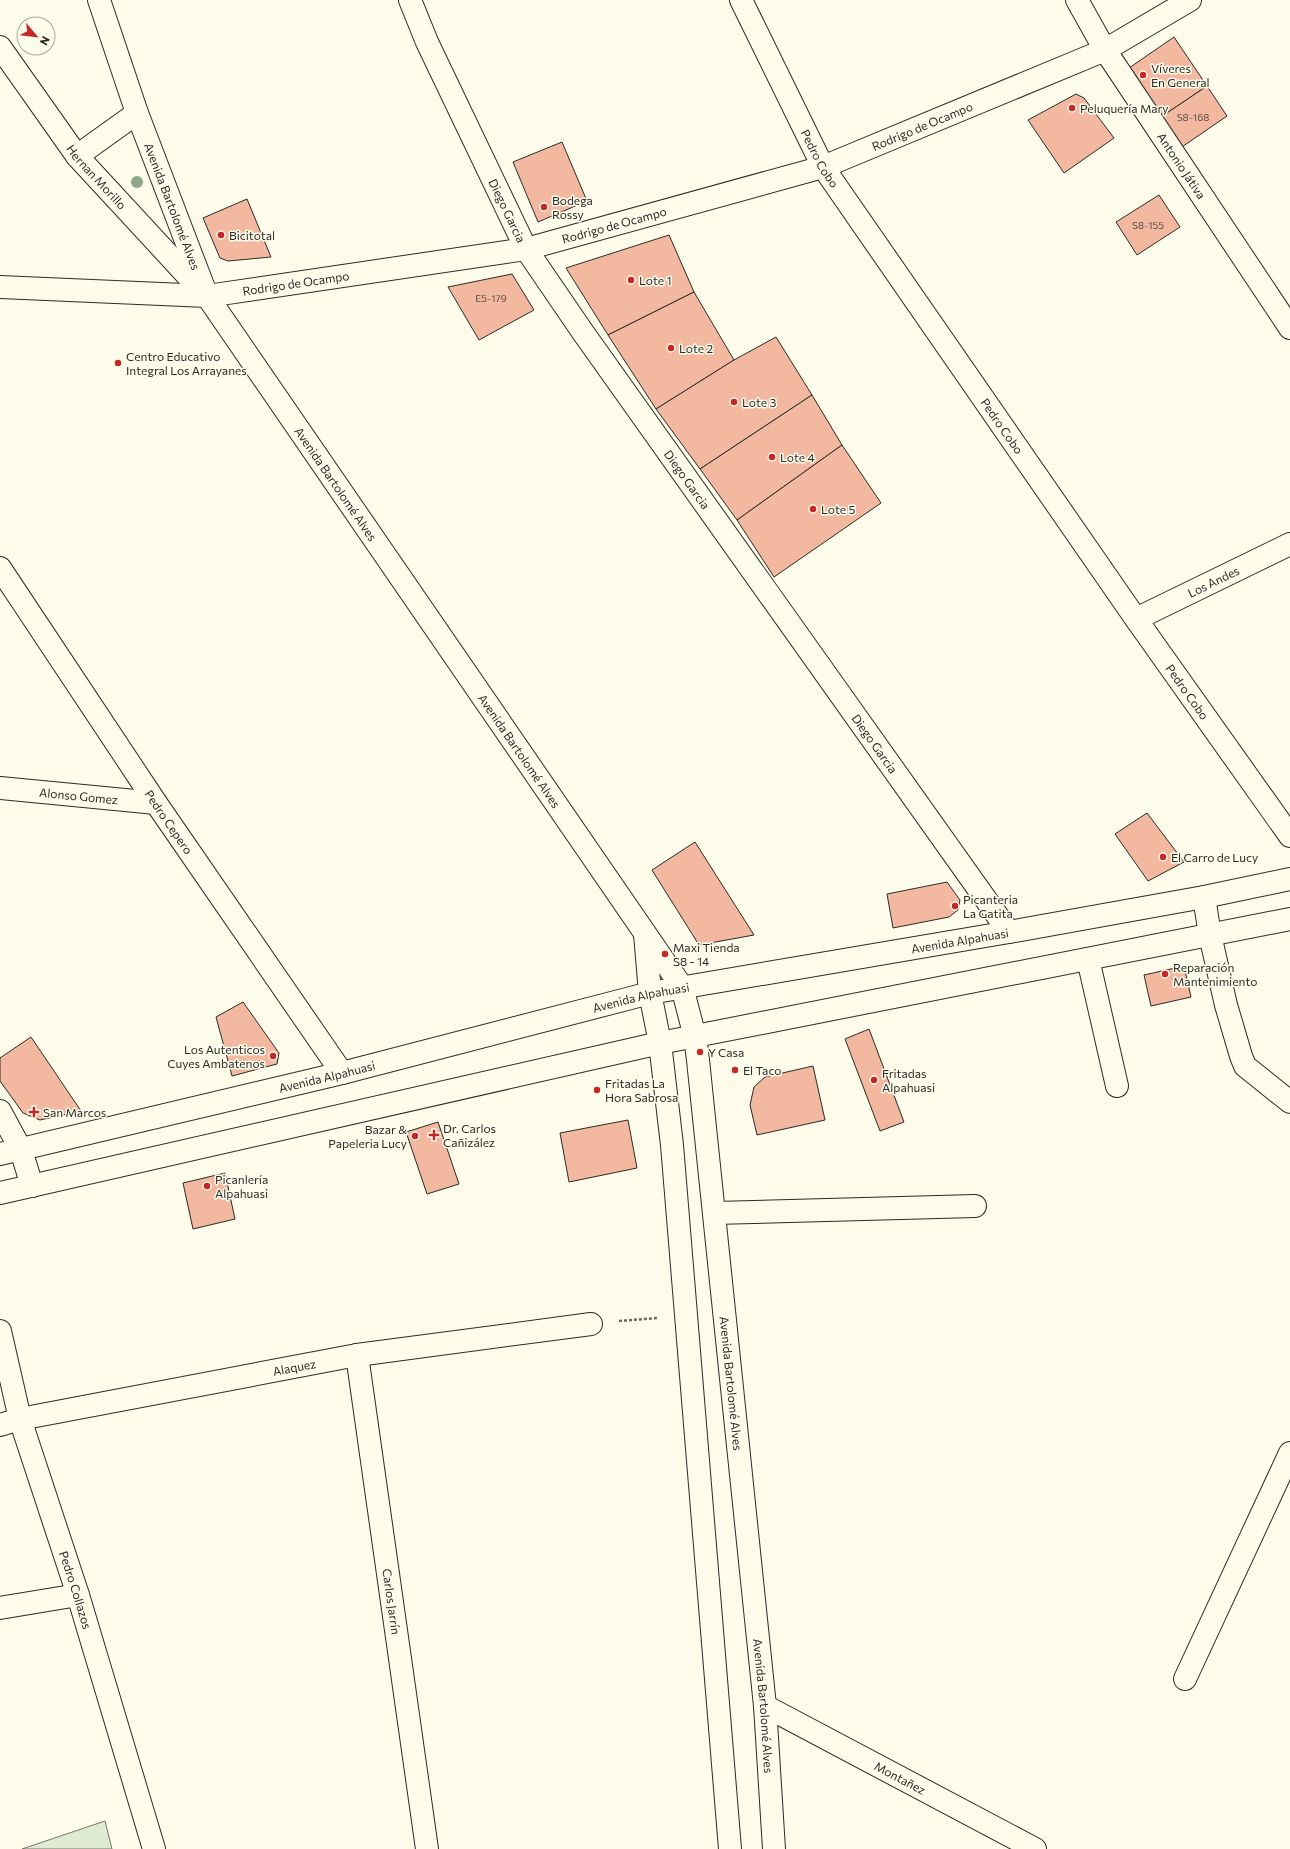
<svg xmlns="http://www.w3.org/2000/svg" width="1290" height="1849" viewBox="0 0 1290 1849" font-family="Commissioner,sans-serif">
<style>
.park{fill:#deebd1;stroke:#74746e}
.building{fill:#f2b8a0;stroke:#2b2b2b}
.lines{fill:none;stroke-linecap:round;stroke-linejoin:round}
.minor-casing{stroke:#2b2b2b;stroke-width:24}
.major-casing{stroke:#2b2b2b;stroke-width:24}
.path{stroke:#6a6964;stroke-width:2.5;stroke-dasharray:3 2;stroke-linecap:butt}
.minor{stroke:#fdfbea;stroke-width:22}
.major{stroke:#fdfbea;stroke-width:22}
.tree{fill:#8ea78a}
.poi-dot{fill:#c62828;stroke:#fdfbea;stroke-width:1.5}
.labels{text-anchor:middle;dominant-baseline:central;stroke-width:3;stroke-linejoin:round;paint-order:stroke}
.number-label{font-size:10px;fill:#5d4e48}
.poi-label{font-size:12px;fill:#2b2b2b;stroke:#fdfbea;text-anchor:start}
.street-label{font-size:12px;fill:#2b2b2b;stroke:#fdfbea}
</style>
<rect width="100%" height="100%" fill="#fdfbea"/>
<!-- park -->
<path class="park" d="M105 1821 112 1849H22Z"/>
<!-- building -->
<g class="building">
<path d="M1174 37 1207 86 1158 119 1129 68Z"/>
<path d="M1207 86 1227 116 1179 149 1158 119Z"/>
<path d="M1076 94 1084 98 1114 138 1064 173 1028 120Z"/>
<path d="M562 142 587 201 538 222 513 162Z"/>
<path d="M1159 195 1180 227 1137 255 1116 222Z"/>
<path d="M247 199 271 257 228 261 220 258 203 218Z"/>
<path d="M669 235 694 292 608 335 566 268Z"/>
<path d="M512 274 534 310 479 340 448 287Z"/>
<path d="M694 292 734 360 656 409 608 335Z"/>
<path d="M776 337 812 395 700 469 656 409 734 360Z"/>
<path d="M812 395 842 445 737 520 700 469Z"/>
<path d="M842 445 881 503 774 577 737 520Z"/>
<path d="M1147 813 1184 862 1148 881 1115 834Z"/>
<path d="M695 842 754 935 699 945 652 870Z"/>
<path d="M947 882 960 900 958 910 949 917 893 928 887 894Z"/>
<path d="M1184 966 1191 997 1151 1006 1144 975Z"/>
<path d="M243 1002 279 1053 277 1064 232 1076 216 1017Z"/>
<path d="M869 1029 904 1122 880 1131 845 1039Z"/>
<path d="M31 1037 81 1111 40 1120 23 1113 0 1081V1058Z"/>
<path d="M813 1066 825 1120 757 1135 750 1105 754 1087 765 1077Z"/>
<path d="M628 1120 637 1168 569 1182 560 1133Z"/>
<path d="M438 1122 459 1184 427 1194 406 1132Z"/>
<path d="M225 1173 235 1219 193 1229 183 1183Z"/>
</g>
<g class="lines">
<!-- minor casing -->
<g class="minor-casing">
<g id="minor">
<path id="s1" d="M99 0 137 113 207 296 682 987"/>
<path id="s2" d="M410 0 427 42 526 249 582 331 1009 932"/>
<path id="s3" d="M741 0 823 167 1136 619 1290 836"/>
<path id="s4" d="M1077 0 1105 50 1290 328"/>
<path id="s5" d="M0 47 77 156 199 288"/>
<path d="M77 156 137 113"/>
<path id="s6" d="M0 287 207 296 526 249 823 167 1105 50 1190 0"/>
<path id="s7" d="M0 568 156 803 342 1073"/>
<path id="s8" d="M1136 619 1290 544"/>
<path id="s9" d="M0 788 156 803"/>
<path d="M1204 897 1210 935 1226 1005 1241 1056 1245 1066 1290 1102"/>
<path d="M645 934 650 993"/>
<path d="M1088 959 1117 1086"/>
<path d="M0 1111 21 1150 32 1186"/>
<path d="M714 1213 975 1206"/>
<path id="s10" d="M0 1331 20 1419 78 1595 154 1849"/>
<path id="s11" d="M357 1355 427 1849"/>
<path id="s12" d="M0 1425 20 1419 357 1355 591 1324"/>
<path d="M0 1608 78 1595"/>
<path d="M1185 1679 1290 1453"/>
<path id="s13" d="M765 1706 1035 1849"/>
</g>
</g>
<!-- major casing -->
<g class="major-casing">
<g id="major">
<path id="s14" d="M682 987 695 1037 698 1060 765 1706 774 1849"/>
<path d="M650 993 660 1043 672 1145 730 1849"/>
<path id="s15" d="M0 1154 342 1073 650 993 1009 932 1204 897 1290 879"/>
<path d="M0 1193 660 1043 1290 919"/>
</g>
</g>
<!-- path -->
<path class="path" d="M619 1321 658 1318"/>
<!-- minor -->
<use href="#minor" class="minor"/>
<!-- major -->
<use href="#major" class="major"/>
</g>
<!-- trees -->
<circle class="tree" cx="137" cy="182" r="6"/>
<!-- markers -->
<g class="poi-dot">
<circle cx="1143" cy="75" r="4"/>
<circle cx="1072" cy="108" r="4"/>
<circle cx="544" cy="207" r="4"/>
<circle cx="221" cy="235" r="4"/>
<circle cx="631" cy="280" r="4"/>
<circle cx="671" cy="348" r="4"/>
<circle cx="118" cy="363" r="4"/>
<circle cx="734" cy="402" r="4"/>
<circle cx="772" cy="457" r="4"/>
<circle cx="813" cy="509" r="4"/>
<circle cx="1163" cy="857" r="4"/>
<circle cx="955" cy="906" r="4"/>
<circle cx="665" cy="954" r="4"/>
<circle cx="1165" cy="974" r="4"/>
<circle cx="700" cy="1052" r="4"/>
<circle cx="273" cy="1056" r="4"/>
<circle cx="735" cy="1070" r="4"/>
<circle cx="874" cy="1080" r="4"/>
<circle cx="597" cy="1090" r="4"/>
<path d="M32 1106h4v4h4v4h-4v4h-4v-4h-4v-4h4z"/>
<path d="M432 1129h4v4h4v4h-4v4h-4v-4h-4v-4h4z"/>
<circle cx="415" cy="1136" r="4"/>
<circle cx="207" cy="1186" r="4"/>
</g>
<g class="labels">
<!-- number labels -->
<g class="number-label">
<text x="1193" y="117">S8-168</text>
<text x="1148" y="225">S8-155</text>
<text x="491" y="298">E5-179</text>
</g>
<!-- poi labels -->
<g class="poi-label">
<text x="1151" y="68">Víveres<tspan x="1151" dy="14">En General</tspan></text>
<text x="1080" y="108">Peluquería Mary</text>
<text x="552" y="200">Bodega<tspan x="552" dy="14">Rossy</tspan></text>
<text x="229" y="235">Bicitotal</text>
<text x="639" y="280">Lote 1</text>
<text x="679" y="348">Lote 2</text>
<text x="126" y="356">Centro Educativo<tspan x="126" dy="14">Integral Los Arrayanes</tspan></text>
<text x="742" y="402">Lote 3</text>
<text x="780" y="457">Lote 4</text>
<text x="821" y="509">Lote 5</text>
<text x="1171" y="857">El Carro de Lucy</text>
<text x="963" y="899">Picanteria<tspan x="963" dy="14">La Gatita</tspan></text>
<text x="673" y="947">Maxi Tienda<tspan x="673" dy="14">S8 - 14</tspan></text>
<text x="1173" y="967">Reparación<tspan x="1173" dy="14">Mantenimiento</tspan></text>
<text x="265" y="1049" text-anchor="end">Los Autenticos<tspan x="265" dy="14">Cuyes Ambatenos</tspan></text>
<text x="708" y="1052">Y Casa</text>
<text x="743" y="1070">El Taco</text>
<text x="882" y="1073">Fritadas<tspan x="882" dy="14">Alpahuasi</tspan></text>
<text x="605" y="1083">Fritadas La<tspan x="605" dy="14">Hora Sabrosa</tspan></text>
<text x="43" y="1112">San Marcos</text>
<text x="443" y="1128">Dr. Carlos<tspan x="443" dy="14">Cañizález</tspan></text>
<text x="407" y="1129" text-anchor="end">Bazar &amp;<tspan x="407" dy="14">Papeleria Lucy</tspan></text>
<text x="215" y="1179">Picanlería<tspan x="215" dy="14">Alpahuasi</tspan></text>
</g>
<!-- street labels -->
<g class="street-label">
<text stroke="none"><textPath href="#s6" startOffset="945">Rodrigo de Ocampo</textPath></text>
<text stroke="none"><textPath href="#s3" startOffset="177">Pedro Cobo</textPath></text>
<text stroke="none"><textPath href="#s4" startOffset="196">Antonio Játiva</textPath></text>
<text stroke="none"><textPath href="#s5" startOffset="162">Hernan Morillo</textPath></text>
<text stroke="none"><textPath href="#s1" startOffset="219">Avenida Bartolomé Alves</textPath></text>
<text stroke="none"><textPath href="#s2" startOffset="232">Diego Garcia</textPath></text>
<text stroke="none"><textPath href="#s6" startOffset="621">Rodrigo de Ocampo</textPath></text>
<text stroke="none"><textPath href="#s6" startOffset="297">Rodrigo de Ocampo</textPath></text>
<text stroke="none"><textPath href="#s3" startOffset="501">Pedro Cobo</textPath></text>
<text stroke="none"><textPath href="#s2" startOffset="556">Diego Garcia</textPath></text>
<text stroke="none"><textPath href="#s1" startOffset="543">Avenida Bartolomé Alves</textPath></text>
<text stroke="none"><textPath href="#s8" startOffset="86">Los Andes</textPath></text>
<text stroke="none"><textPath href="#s3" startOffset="825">Pedro Cobo</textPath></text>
<text stroke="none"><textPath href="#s2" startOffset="880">Diego Garcia</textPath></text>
<text stroke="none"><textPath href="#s1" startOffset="867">Avenida Bartolomé Alves</textPath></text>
<text stroke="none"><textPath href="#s9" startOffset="79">Alonso Gomez</textPath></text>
<text stroke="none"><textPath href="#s7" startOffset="305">Pedro Cepero</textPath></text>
<text stroke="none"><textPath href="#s15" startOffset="984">Avenida Alpahuasi</textPath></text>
<text stroke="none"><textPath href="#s15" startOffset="660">Avenida Alpahuasi</textPath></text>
<text stroke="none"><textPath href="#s15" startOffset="336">Avenida Alpahuasi</textPath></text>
<text stroke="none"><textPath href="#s12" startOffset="300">Alaquez</textPath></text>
<text stroke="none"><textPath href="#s14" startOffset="400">Avenida Bartolomé Alves</textPath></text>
<text stroke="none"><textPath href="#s10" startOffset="270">Pedro Collazos</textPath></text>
<text stroke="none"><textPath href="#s11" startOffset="249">Carlos Jarrín</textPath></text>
<text stroke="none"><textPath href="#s14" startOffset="724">Avenida Bartolomé Alves</textPath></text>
<text stroke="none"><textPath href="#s13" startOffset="153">Montañez</textPath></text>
</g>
</g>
<!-- north arrow -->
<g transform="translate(36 36) rotate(118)"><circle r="19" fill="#fdfbea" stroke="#a9a89e"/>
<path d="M0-3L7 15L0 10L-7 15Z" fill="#c62828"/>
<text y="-6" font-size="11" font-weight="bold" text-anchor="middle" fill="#2b2b2b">N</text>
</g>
</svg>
